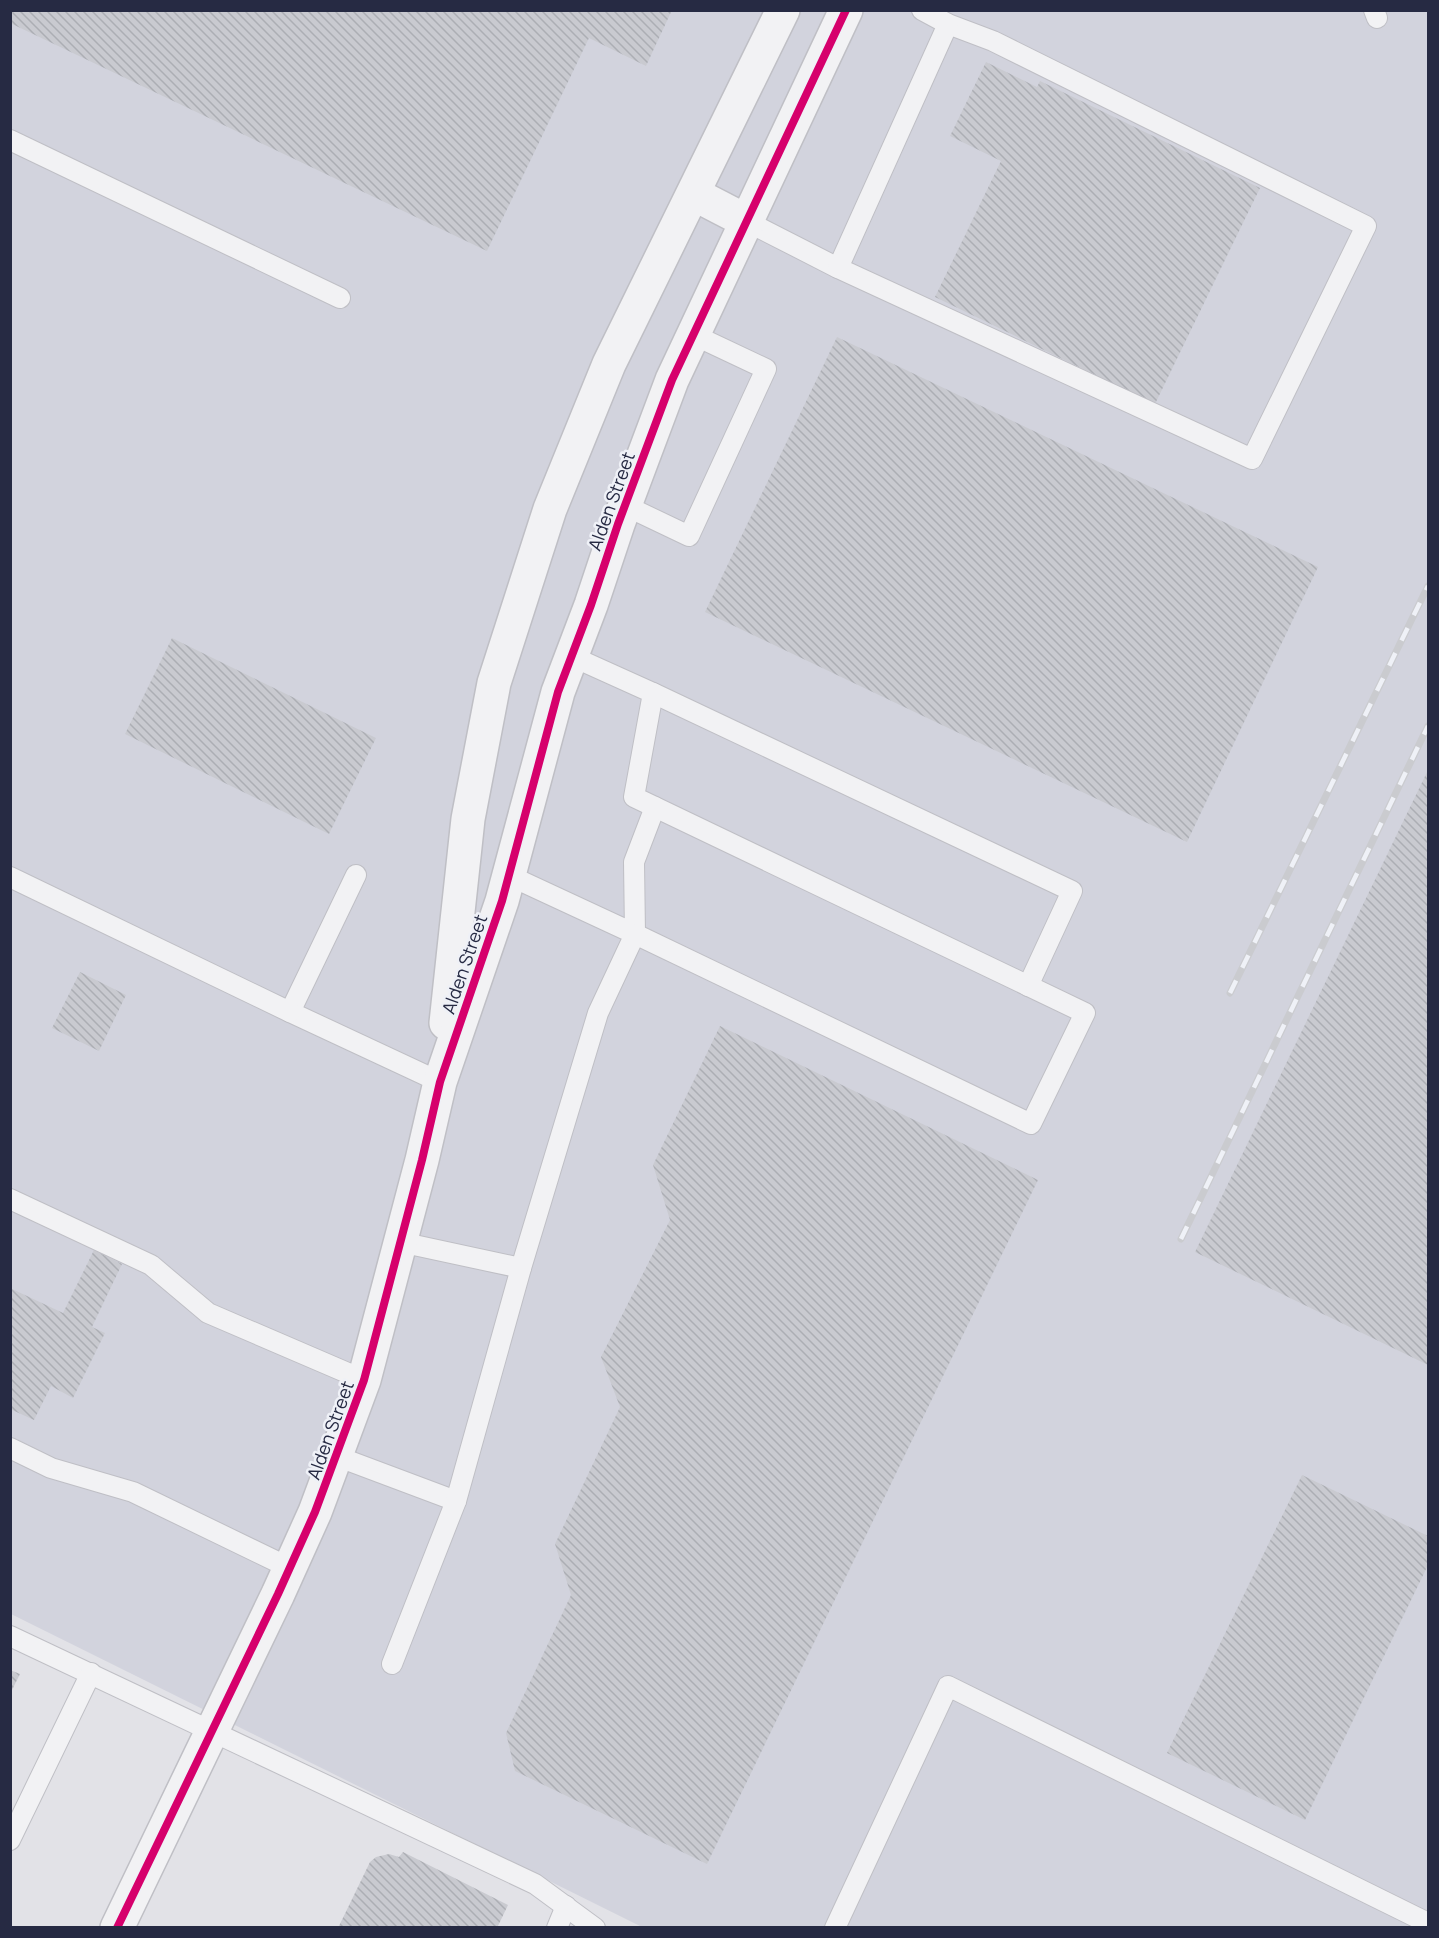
<svg xmlns="http://www.w3.org/2000/svg" width="1439" height="1938" viewBox="0 0 1439 1938" font-family="Manrope,sans-serif">
<style>
.built{fill:#d2d3dd}
.building{fill:url(#building-back-hatch)}
.lines{fill:none;stroke-linecap:round;stroke-linejoin:round}
.service-casing{stroke:#bfbfc5;stroke-width:22}
.tertiary-casing{stroke:#bfbfc5;stroke-width:36}
.service{stroke:#f2f2f4;stroke-width:20}
.tertiary{stroke:#f2f2f4;stroke-width:33}
.rail-casing{stroke:#cacbcf;stroke-width:7}
.rail{stroke:#eff1f7;stroke-width:4.5;stroke-dasharray:14;stroke-linecap:butt}
.cycleway-casing{stroke:#eff1f7;stroke-width:11}
.cycleway{stroke:#d6006c;stroke-width:8}
.labels{text-anchor:middle;dominant-baseline:central;stroke-width:5;stroke-linejoin:round;paint-order:stroke}
.street-label{font-size:18px;fill:#262a43;stroke:#eff1f7}
</style>
<defs>
<pattern id="building-back-hatch" width="6" height="6" patternUnits="userSpaceOnUse" patternTransform="scale(1.5)"><rect width="6" height="6" fill="#c9cad0"/><path d="M-1 5l2 2M0 0l6 6M5-1l2 2" fill="none" stroke="#acaeb4"/></pattern>
</defs>
<rect width="100%" height="100%" fill="#e2e2e7"/>
<!-- built -->
<path class="built" d="M10 11H1428V1927H642L11 1614Z"/>
<!-- building -->
<g class="building">
<path d="M10 10H672L646 66 589 38 487 251 10 23Z"/>
<path d="M986 62 1037 87 1040 81 1260 188 1155 404 935 297 1001 161 950 136Z"/>
<path d="M837 337 1318 567 1187 842 705 612Z"/>
<path d="M172 638 376 738 329 834 125 734Z"/>
<path d="M1428 770V1365L1195 1252Z"/>
<path d="M80 972 126 995 99 1051 52 1028Z"/>
<path d="M720 1026 1038 1180 707 1864 515 1771 506 1733 571 1595 555 1544 620 1407 601 1357 670 1220 653 1165Z"/>
<path d="M94 1250 122 1264 92 1327 105 1333 73 1398 51 1386 34 1420 10 1409V1288L63 1313Z"/>
<path d="M1302 1475 1428 1536V1565L1305 1820 1167 1753Z"/>
<path d="M10 1670 20 1674 10 1694Z"/>
<path d="M403 1852 508 1905 497 1928H338L370 1862 376 1857 389 1854 399 1857Z"/>
</g>
<g class="lines">
<!-- service casing -->
<g class="service-casing">
<g id="service">
<path d="M1374 10 1377 18"/>
<path d="M10 140 340 298"/>
<path d="M748 222 838 268 1252 459 1366 226 993 41 948 24 922 10"/>
<path d="M838 268 948 24"/>
<path d="M624 505 689 536 766 369 694 335"/>
<path d="M653 693 1072 891 1028 986"/>
<path d="M356 875 290 1012 440 1082"/>
<path d="M508 875 635 934 634 862 655 807"/>
<path d="M10 877 290 1012"/>
<path d="M10 1199 151 1265 208 1313 364 1380"/>
<path d="M400 1242 521 1268"/>
<path d="M10 1448 51 1468 133 1492 290 1568"/>
<path d="M336 1456 456 1501"/>
<path d="M10 1636 535 1884 595 1928"/>
<path d="M392 1664 456 1501 521 1268 598 1013 635 934 1031 1124 1085 1013 634 797 653 693 571 656"/>
<path d="M10 1840 91 1673"/>
<path d="M557 1928 566 1906"/>
<path d="M835 1928 948 1686 1428 1923"/>
</g>
</g>
<!-- tertiary casing -->
<g class="tertiary-casing">
<g id="tertiary">
<path d="M694 194 748 222"/>
<path d="M446 1023 468 819 494 683 550 509 609 364 783 10"/>
<path d="M117 1928 278 1594 315 1512 364 1380 422 1160 440 1082 502 901 558 692 591 605 618 524 672 380 846 10"/>
</g>
</g>
<!-- service -->
<use href="#service" class="service"/>
<!-- tertiary -->
<use href="#tertiary" class="tertiary"/>
<!-- rail casing -->
<g class="rail-casing">
<g id="rail">
<path d="M1230 993 1428 586"/>
<path d="M1181 1239 1428 726"/>
</g>
</g>
<!-- rail -->
<use href="#rail" class="rail"/>
<!-- cycleway casing -->
<g class="cycleway-casing">
<path id="cycleway" d="M117 1928 278 1594 315 1512 364 1380 422 1160 440 1082 502 901 558 692 591 605 618 524 672 380 846 10"/>
</g>
<!-- cycleway -->
<use href="#cycleway" class="cycleway"/>
</g>
<g class="labels">
<!-- street labels -->
<g class="street-label">
<text transform="translate(611 501) rotate(-70)">Alden Street</text>
<text transform="translate(464 964) rotate(-71)">Alden Street</text>
<text transform="translate(330 1430) rotate(-70)">Alden Street</text>
</g>
</g>
<!-- border -->
<rect width="1439" height="1938" fill="none" stroke="#262a43" stroke-width="24"/>
</svg>
